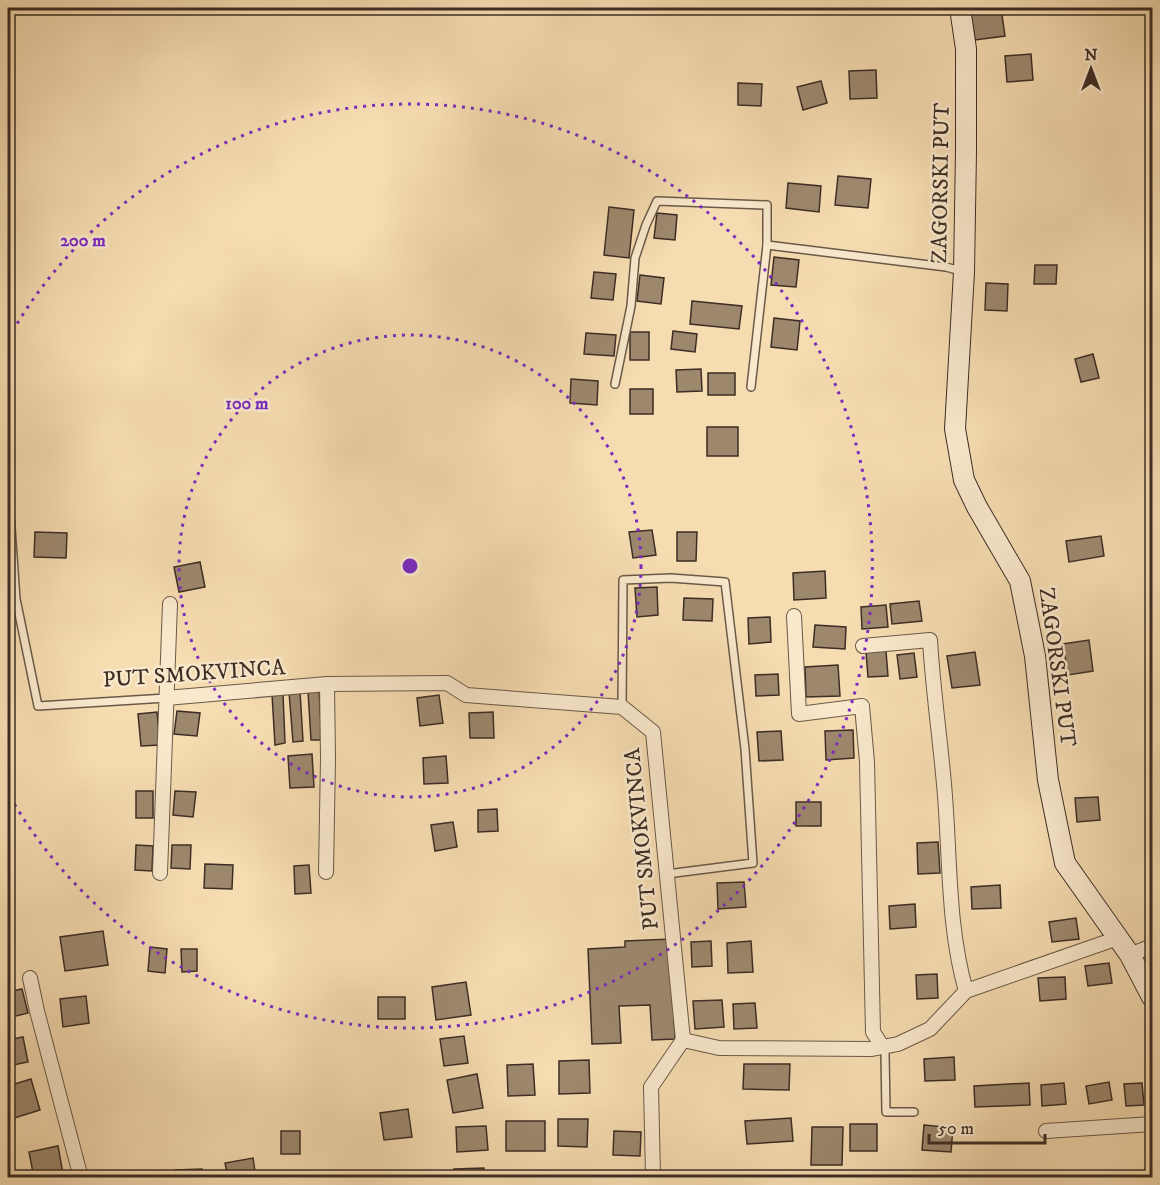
<svg xmlns="http://www.w3.org/2000/svg" width="1160" height="1185" viewBox="0 0 1160 1185" font-family="'IM FELL DW Pica',serif">
<style>
.building{fill:#9d886e;stroke:#3c2d25;stroke-width:1.5}
.lines{fill:none;stroke-linecap:round;stroke-linejoin:round}
.lane-casing{stroke:#6a5948;stroke-width:10}
.street-casing{stroke:#6a5948;stroke-width:16}
.secondary-casing{stroke:#3c2d25;stroke-width:22}
.lane{stroke:#f9e8cc;stroke-width:7}
.street{stroke:#f9e8cc;stroke-width:14}
.secondary{stroke:#f9e8cc;stroke-width:20}
.ring{fill:none;stroke:#7b2cbf;stroke-width:3;stroke-dasharray:3 6}
.labels{text-anchor:middle;dominant-baseline:central;stroke-width:5;stroke-linejoin:round;paint-order:stroke}
.street-label{font-size:22px;fill:#3c2d25;stroke:#f9e8cc}
.centre{fill:#7b2cbf;stroke:#f9e8cc;stroke-width:3}
.ring-label{font-size:18px;text-anchor:middle;font-weight:bold;fill:#7b2cbf;stroke:#f9e8cc;stroke-width:5;stroke-linejoin:round;paint-order:stroke}
</style>
<rect width="100%" height="100%" fill="#f6dcb1"/>
<filter id="stains"><feTurbulence type="fractalNoise" baseFrequency=".00333" numOctaves="4"/><feColorMatrix values="0 0 0 0 .2 0 0 0 0 .09 0 0 0 0 .02 0 0 0 .5 -.17"/></filter>
<radialGradient id="worn" r=".72"><stop offset=".6" stop-color="#630" stop-opacity="0"/><stop offset="1" stop-color="#630" stop-opacity=".3"/></radialGradient>
<!-- building -->
<g class="building">
<path d="M970 8H1001L1005 36 975 40Z"/>
<path d="M1031 54 1033 80 1007 82 1005 56Z"/>
<path d="M876 70 877 98 850 99 849 71Z"/>
<path d="M821 81 827 103 803 110 797 87Z"/>
<path d="M738 83 762 84 761 106 738 105Z"/>
<path d="M838 176 871 179 868 208 835 205Z"/>
<path d="M788 183 821 186 819 212 786 208Z"/>
<path d="M609 207 634 210 629 258 604 255Z"/>
<path d="M657 213 677 215 675 240 654 238Z"/>
<path d="M774 257 799 260 796 287 771 285Z"/>
<path d="M1035 265H1057L1056 284H1034Z"/>
<path d="M594 272 616 274 613 300 591 298Z"/>
<path d="M640 275 664 278 661 304 637 301Z"/>
<path d="M986 283 1008 284 1007 311 985 310Z"/>
<path d="M692 301 742 306 739 329 690 324Z"/>
<path d="M774 318 800 321 797 350 771 347Z"/>
<path d="M673 331 697 334 695 352 671 349Z"/>
<rect x="630" y="332" width="19" height="28"/>
<path d="M586 333 616 335 614 356 584 354Z"/>
<path d="M1093 354 1099 378 1081 382 1075 359Z"/>
<path d="M701 369 702 391 677 392 676 370Z"/>
<rect x="708" y="373" width="27" height="22"/>
<path d="M571 379 598 381 597 405 570 403Z"/>
<rect x="630" y="389" width="23" height="25"/>
<rect x="707" y="427" width="31" height="29"/>
<path d="M652 530 656 555 633 558 629 532Z"/>
<path d="M35 532 67 533 66 558 34 557Z"/>
<path d="M677 532H697L696 561H677Z"/>
<path d="M1101 536 1104 556 1069 562 1066 541Z"/>
<path d="M200 562 205 587 179 592 174 567Z"/>
<path d="M825 571 826 598 794 600 793 573Z"/>
<path d="M657 587 658 615 637 617 635 588Z"/>
<path d="M684 598 713 599 712 621 683 620Z"/>
<path d="M919 601 922 621 892 624 890 604Z"/>
<path d="M886 605 888 627 862 629 861 607Z"/>
<path d="M770 617 771 642 749 644 748 618Z"/>
<path d="M815 625 846 627 845 649 813 647Z"/>
<path d="M1089 640 1093 671 1068 675 1063 644Z"/>
<path d="M886 651 888 676 868 677 866 652Z"/>
<path d="M975 652 980 685 952 688 947 656Z"/>
<path d="M914 653 917 677 900 679 897 655Z"/>
<path d="M838 665 840 696 806 697 805 667Z"/>
<path d="M778 674 779 695 756 696 755 675Z"/>
<path d="M319 690 322 740H311L308 691Z"/>
<path d="M300 691 303 741 293 742 289 692Z"/>
<path d="M272 694H283L285 743 275 745Z"/>
<path d="M439 695 443 723 420 726 417 698Z"/>
<path d="M177 711 200 713 197 736 174 734Z"/>
<path d="M157 712 160 745 141 746 138 714Z"/>
<path d="M493 712 494 738H470L469 713Z"/>
<path d="M853 730 854 758 826 760 825 731Z"/>
<path d="M781 731 783 760 759 761 757 732Z"/>
<path d="M312 754 314 787 290 788 288 756Z"/>
<path d="M446 756 448 783 424 784 423 758Z"/>
<rect x="136" y="791" width="17" height="27"/>
<path d="M175 791 196 792 193 817 173 815Z"/>
<path d="M1098 797 1100 820 1077 822 1075 798Z"/>
<rect x="796" y="802" width="25" height="24"/>
<path d="M497 809 498 831 478 832V810Z"/>
<path d="M453 822 457 847 435 851 431 825Z"/>
<path d="M938 842 940 873 918 874 917 843Z"/>
<path d="M136 845 153 846 152 871 135 870Z"/>
<path d="M172 845H191L190 869 171 868Z"/>
<path d="M205 864 233 865 232 889 204 888Z"/>
<path d="M309 865 311 893 295 894 294 866Z"/>
<path d="M744 882 746 907 718 909 717 883Z"/>
<path d="M1000 885 1001 908 972 909 971 887Z"/>
<path d="M915 904 916 927 890 929 889 906Z"/>
<path d="M1076 918 1079 939 1052 942 1049 922Z"/>
<path d="M103 931 108 965 65 971 60 937Z"/>
<path d="M671 939 675 1039 652 1040 650 1005 619 1006 621 1043 592 1044 588 949 625 947V941Z"/>
<path d="M711 941 712 966 692 967 691 942Z"/>
<path d="M751 941 753 972 728 973 727 943Z"/>
<path d="M150 947 167 949 165 973 148 971Z"/>
<path d="M181 949H197V971L182 972Z"/>
<path d="M1109 963 1112 983 1088 986 1085 966Z"/>
<path d="M937 974 938 998 917 999 916 975Z"/>
<path d="M1065 977 1066 999 1040 1001 1038 978Z"/>
<path d="M466 982 471 1015 436 1020 432 987Z"/>
<path d="M22 989 28 1013 8 1018V992Z"/>
<path d="M86 996 89 1023 63 1027 60 999Z"/>
<rect x="378" y="997" width="27" height="22"/>
<path d="M722 1000 724 1027 695 1029 693 1001Z"/>
<path d="M755 1003 757 1028 734 1029 733 1004Z"/>
<path d="M464 1036 468 1063 444 1066 440 1039Z"/>
<path d="M23 1037 28 1062 8 1066V1040Z"/>
<path d="M954 1057 955 1080 925 1081 924 1059Z"/>
<path d="M589 1060 590 1093 559 1094V1061Z"/>
<path d="M533 1064 535 1095 508 1096 507 1065Z"/>
<path d="M744 1064H790L789 1090 743 1089Z"/>
<path d="M477 1074 483 1108 453 1113 447 1080Z"/>
<path d="M31 1079 40 1110 8 1120V1086Z"/>
<path d="M1109 1082 1112 1100 1089 1104 1086 1086Z"/>
<path d="M1029 1083 1030 1105 975 1107 974 1086Z"/>
<path d="M1064 1083 1066 1104 1042 1106 1041 1085Z"/>
<path d="M1142 1083 1144 1105 1126 1106 1124 1084Z"/>
<path d="M408 1109 412 1137 384 1140 380 1113Z"/>
<path d="M791 1118 793 1141 747 1144 745 1121Z"/>
<path d="M558 1119H588L587 1147 558 1146Z"/>
<rect x="506" y="1121" width="39" height="30"/>
<rect x="850" y="1124" width="27" height="27"/>
<path d="M924 1125 953 1128 951 1152 922 1150Z"/>
<path d="M486 1126 488 1150 457 1152 456 1127Z"/>
<path d="M812 1127H843L842 1165H811Z"/>
<rect x="281" y="1131" width="19" height="23"/>
<path d="M614 1131 641 1132 640 1156 613 1155Z"/>
<path d="M58 1146 63 1174 34 1178 29 1152Z"/>
<path d="M253 1158 256 1178H228L225 1163Z"/>
<path d="M484 1168V1178H454V1169Z"/>
<path d="M202 1169V1178H175V1170Z"/>
<path d="M895 1173V1178H838V1175Z"/>
</g>
<g class="lines">
<!-- lane casing -->
<g class="lane-casing">
<g id="lane">
<path d="M615 384 631 306 635 258 646 225 657 201 767 205V245"/>
<path d="M751 387 767 245 946 267 961 271"/>
<path d="M8 485 16 599 38 706 166 698"/>
<path d="M622 707 623 580 671 578 725 582 745 749 753 863 667 874"/>
<path d="M882 1046 885 1053 886 1112H914"/>
<path d="M653 1175 668 1178"/>
</g>
</g>
<!-- street casing -->
<g class="street-casing">
<g id="street">
<path d="M794 616 799 714 862 706 867 762 873 1032 882 1046"/>
<path d="M863 646 930 640C933 692 941 744 945 796 950 860 948 929 966 991"/>
<path d="M166 698 327 684 447 683 466 695 622 707 653 732 683 1040"/>
<path d="M326 872 328 758 327 684"/>
<path d="M160 873 170 604"/>
<path d="M1130 955 1152 946"/>
<path d="M30 978 37 1011 81 1178"/>
<path d="M683 1040 719 1048 872 1049 898 1044 930 1029 966 991 1118 938"/>
<path d="M1046 1131 1152 1124"/>
<path d="M645 1178 653 1175 651 1087 683 1040"/>
</g>
</g>
<!-- secondary casing -->
<g class="secondary-casing">
<path id="secondary" d="M960 8 966 49V151L964 272 955 429 964 480 977 507 1020 581 1035 656 1048 780 1065 863 1130 955 1152 997"/>
</g>
<!-- lane -->
<use href="#lane" class="lane"/>
<!-- street -->
<use href="#street" class="street"/>
<!-- secondary -->
<use href="#secondary" class="secondary"/>
</g>
<!-- distance rings -->
<g class="ring">
<circle cx="410" cy="566" r="231"/>
<path d="M8 339A462 462 0 1 1 8 793"/>
</g>
<g class="labels">
<!-- street labels -->
<g class="street-label">
<text transform="translate(941 183) rotate(-89)">ZAGORSKI PUT</text>
<text transform="translate(1057 667) rotate(82)">ZAGORSKI PUT</text>
<text transform="translate(194 674) rotate(-4)">PUT SMOKVINCA</text>
<text transform="translate(642 839) rotate(-96)">PUT SMOKVINCA</text>
</g>
</g>
<circle cx="410" cy="566" r="9" class="centre"/>
<g class="ring-label">
<text x="83" y="246">200 m</text>
<text x="247" y="409">100 m</text>
</g>
<!-- margin -->
<rect width="1160" height="1185" fill="none" stroke="#f6dcb1" stroke-width="30"/>
<rect x="9" y="9" width="1142" height="1167" fill="none" stroke="#3c2d25" stroke-width="3"/>
<rect x="15" y="15" width="1130" height="1155" fill="none" stroke="#3c2d25" stroke-width="1.5"/>
<!-- north arrow -->
<g transform="translate(1091 69)" stroke="#f9e8cc" stroke-width="4.5" paint-order="stroke">
<path d="M0-4.5L10 22L0 15L-10 22Z" fill="#3c2d25"/>
<text y="-9" font-size="16" font-weight="bold" text-anchor="middle" fill="#3c2d25">N</text>
</g>
<!-- scale -->
<path d="M929 1134v9h116v-9" fill="none" stroke="#3c2d25" stroke-width="3"/>
<text x="938" y="1134" font-size="18" fill="#3c2d25" stroke="#f9e8cc" stroke-width="4.5" paint-order="stroke">50 m</text>
<rect width="100%" height="100%" filter="url(#stains)"/>
<rect width="100%" height="100%" fill="url(#worn)"/>
</svg>
